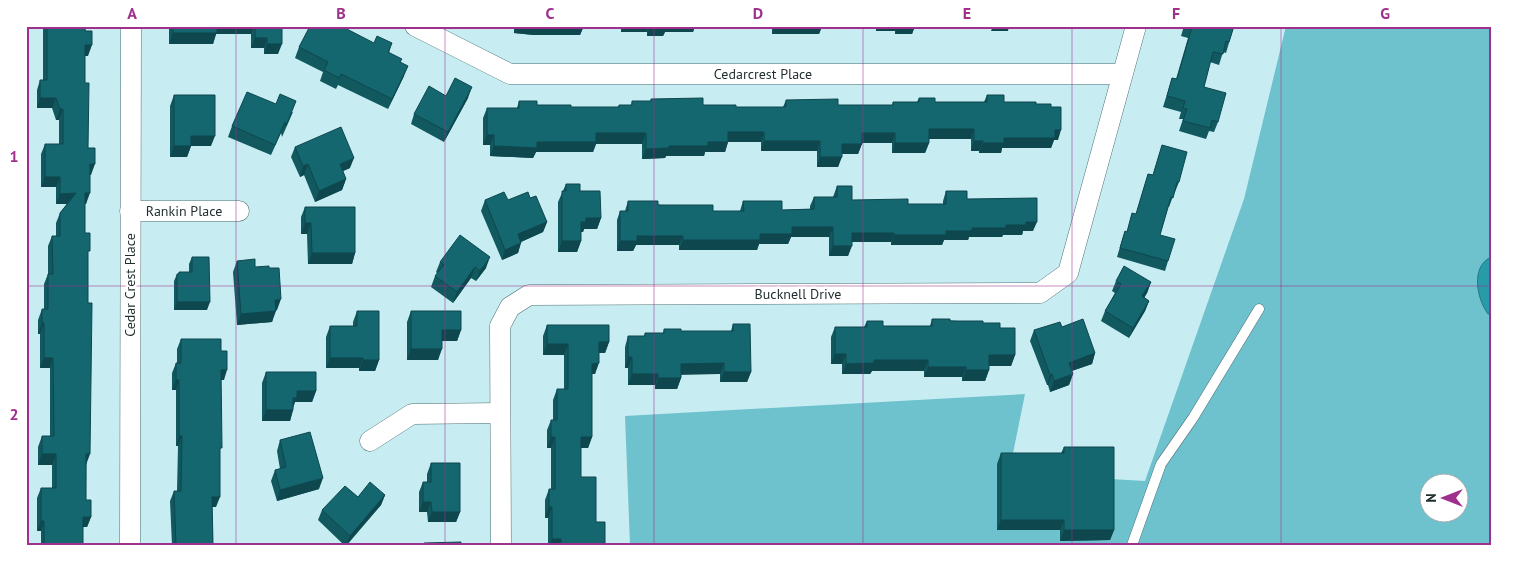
<svg xmlns="http://www.w3.org/2000/svg" width="1517" height="571" viewBox="0 0 1517 571" font-family="'PT Sans',sans-serif">
<style>
.green{fill:#6ec2cd;fill-rule:evenodd}
.water{fill:#289ba8;stroke:#257a84}
.lines{fill:none;stroke-linecap:round;stroke-linejoin:round}
.lane-casing{stroke:#4d6f74;stroke-width:11}
.street-casing{stroke:#4d6f74;stroke-width:21}
.lane{stroke:#fff;stroke-width:10}
.street{stroke:#fff;stroke-width:20}
.wall{fill:#11585f}
.shaded-wall{fill:#0e474e}
.building{fill:#14666f;stroke:#0e474e}
.grid{fill:none;stroke:#a0308e;stroke-width:1;stroke-opacity:0.55}
.labels{text-anchor:middle;dominant-baseline:central;stroke-width:5;stroke-linejoin:round;paint-order:stroke}
.street-label{font-size:14px;fill:#1f2d2f;stroke:#fff}
.neatline{fill:none;stroke:#a0308e;stroke-width:2}
.grid-label{font-size:16px;text-anchor:middle;font-weight:bold;fill:#a0308e}
</style>
<rect width="100%" height="100%" fill="#c7edf2"/>
<!-- green -->
<path class="green" d="M1286 26H1491V545H630L625 416 1025 394 1009 473 1145 481 1244 199ZM1430 484H1460V514H1430Z"/>
<!-- water -->
<path class="water" d="M1491 257V314H1488C1477 299 1470 267 1491 257Z"/>
<g class="lines">
<!-- lane casing -->
<g class="lane-casing">
<path id="lane" d="M1132 545 1161 464 1193 418 1259 309"/>
</g>
<!-- street casing -->
<g class="street-casing">
<g id="street">
<path d="M415 26 510 74H1122"/>
<path d="M130 211H239"/>
<path d="M370 441 412 414 500 413"/>
<path d="M130 545 131 26"/>
<path d="M501 545 500 326 510 307 529 295 1040 293 1068 273 1136 26"/>
</g>
</g>
<!-- lane -->
<use href="#lane" class="lane"/>
<!-- street -->
<use href="#street" class="street"/>
</g>
<!-- wall -->
<g class="wall">
<path d="M43 26H85L88 56H85V83L88 148 91 175H90L86 204H85V233L88 257 86 500 91 517 87 527H83V545H41V531H37V498L41 488H52V465H38V447L42 436H50V368H40V334H38V320L42 309H44V284L48 274V246L52 236H56V223L60 213 67 204H56V187H41V154L45 144H59V120H56L52 108H37V90L40 80H43Z"/>
<path d="M169 26H282L278 54H264V48H251V34H216L213 44H169Z"/>
<path d="M502 26H915L912 34H895V31H876V29H821L819 34H772V28H718V29H694L693 32H665L663 36H647V32H621V28H583L580 35H534L514 33V27Z"/>
<path d="M1184 26H1234L1226 53 1223 52 1219 65 1210 62 1204 87 1218 122 1214 132 1209 131 1206 139 1179 131 1183 119H1179L1181 112 1163 107 1172 78 1176 79 1188 38 1181 36Z"/>
<path d="M374 43H392L389 53 401 62 404 76 388 109 338 85 336 89 320 81 323 72 295 58 299 47Z"/>
<path d="M174 95 211 146H191L187 157H170V106Z"/>
<path d="M987 95 1004 102 1036 104 1051 107 1058 140H1054L1051 148H1002L1001 153H979V151H971V139H929V143L925 153H892V143H862L858 154H842L838 167H817V151H761V142H728L725 152H705L704 156H666L665 158 642 159V144H596L593 152H536L533 158 490 156V145H483V118L487 108H517L519 101 537 105 571 107H618L619 105H631L632 101H650L651 99 703 105 736 107H783L786 100 838 105H892L893 102H917L919 98 935 102H984Z"/>
<path d="M446 96 468 98 444 142 411 124 414 114Z"/>
<path d="M293 112 282 137 281 133 271 155 228 137 232 126Z"/>
<path d="M1162 145 1179 182 1175 192V191L1169 207H1168L1160 235 1168 261 1165 271 1117 257 1122 240 1125 231 1127 232 1132 213 1136 214 1148 174 1153 175Z"/>
<path d="M295 147 350 168 343 171 346 179 342 190 315 202 304 175 300 177 291 157Z"/>
<path d="M566 184 580 191 601 218 597 229H584L583 232H581V241L577 252H558V202Z"/>
<path d="M837 186 852 200 908 204H943V201L946 191 967 199 1033 231H1023L1022 235H1003L1002 237H969L968 240H944L942 245H891V242H852L848 256H829V237H791L788 244H759L757 250H679V245H636L633 251H617V220L620 211H625L628 201 713 211H740L743 201 782 210 810 209V206L814 197H833Z"/>
<path d="M530 198 547 222 543 232 521 242 518 253 502 260 481 211 485 200H508Z"/>
<path d="M305 207 355 253 352 264H308L307 234H301V217Z"/>
<path d="M192 257 207 310H174V281L177 274H178L179 272H189V264Z"/>
<path d="M237 261 255 267 277 310H275L272 322 237 325 233 272Z"/>
<path d="M440 262 486 268 476 281 471 278 453 303 431 287 435 276 437 273 436 272Z"/>
<path d="M1116 281 1151 282 1147 293 1144 297 1149 301 1145 311 1129 338 1101 321 1105 311 1115 293 1112 291Z"/>
<path d="M357 311 379 360 375 371H359V368H326V337L330 326H353V322Z"/>
<path d="M411 311 461 330 457 341H442L438 360H407V322Z"/>
<path d="M932 319 983 323 1000 328 1015 355 1011 366H989V370L985 381H962V377H924V371H872L870 374H842V364H831V337L835 327H864L867 321 883 326H930Z"/>
<path d="M733 324 751 372 747 382H720V374H681V378L677 389H655V385H628V368H625V347L628 336H644L645 333H663L664 329 681 331H731Z"/>
<path d="M547 325 609 342 605 353H599L595 374H592V437L588 448H581V477L596 522 605 545H548V518H545V500L549 489H551V448H547V430L551 420H553V400L557 389H564V355H543V336Z"/>
<path d="M1062 327 1095 353 1092 364 1072 371 1073 374 1069 385 1050 392 1048 385H1047L1030 341 1034 330Z"/>
<path d="M181 339 221 351 224 380H221L220 454 216 507H212L213 545H172L170 501 174 491H177L178 446H176V390H172V373L176 363H177V349Z"/>
<path d="M266 372 316 391 312 402H295L293 407V410L290 421H262V383Z"/>
<path d="M280 440 319 489 277 501 271 481 275 470 280 469 277 451Z"/>
<path d="M1064 447 1114 530 1110 540 1060 541V530H997V464L1001 453H1061Z"/>
<path d="M431 463 460 512 456 522H428L427 512H419V492L423 482H427V474Z"/>
<path d="M385 495 381 505 347 545H344L318 520 322 510 358 497Z"/>
</g>
<!-- shaded-wall -->
<g class="shaded-wall">
<path d="M215 26H254L251 34H216L213 44H169L173 33Z"/>
<path d="M516 26H622L621 28H583L580 35H534L514 33Z"/>
<path d="M623 26H649L647 32H621Z"/>
<path d="M650 26H772V28H718V29H694L693 32H665L663 36H647Z"/>
<path d="M775 26H877L876 29H821L819 34H772Z"/>
<path d="M878 26H897L895 31H876Z"/>
<path d="M898 26H915L912 34H895Z"/>
<path d="M993 26H1009L1008 31H991Z"/>
<path d="M1055 26H1074L1054 28Z"/>
<path d="M255 38H267L264 48H251Z"/>
<path d="M267 44H282L278 54H264Z"/>
<path d="M85 45H92L88 56H81Z"/>
<path d="M408 66 404 76 388 109 392 99Z"/>
<path d="M472 87 468 98 444 142 448 132Z"/>
<path d="M40 98H56L52 108H37Z"/>
<path d="M60 109H63L59 120H56Z"/>
<path d="M929 129H974L971 139H925Z"/>
<path d="M1055 130H1061L1058 140H1054L1051 148H1002L1001 153H979L983 143 1004 138Z"/>
<path d="M728 132H764L761 142H728L725 152H705L704 156H666L665 158 642 159 646 149 708 142Z"/>
<path d="M596 133H646L642 144H596L593 152H536L533 158 490 156 494 146 537 142Z"/>
<path d="M862 133H895L892 143H858Z"/>
<path d="M487 135H494L490 145H483Z"/>
<path d="M191 136H215L211 146H187Z"/>
<path d="M764 141H820L817 151H761Z"/>
<path d="M974 141H983L979 151H971Z"/>
<path d="M895 143H929L925 153H892Z"/>
<path d="M842 144H862L858 154H838Z"/>
<path d="M174 146H191L187 157H170Z"/>
<path d="M820 157H842L838 167H817Z"/>
<path d="M354 158 350 168 336 174 340 164Z"/>
<path d="M90 164H95L91 175H86Z"/>
<path d="M308 164 304 175 300 177 303 166Z"/>
<path d="M45 177H60L56 187H41Z"/>
<path d="M346 179 342 190 315 202 319 191Z"/>
<path d="M76 193 72 204H56L60 194Z"/>
<path d="M85 193H90L86 204H81Z"/>
<path d="M586 218H601L597 229H584L583 232H577L581 222Z"/>
<path d="M547 222 543 232 514 245 518 234Z"/>
<path d="M1026 222H1037L1033 231H1023L1022 235H1003L1002 237H969L968 240H944L942 245H891L894 235 1006 225Z"/>
<path d="M305 223H311L307 234H301Z"/>
<path d="M792 227H833L829 237H791L788 244H759L757 250H679L683 240 760 234Z"/>
<path d="M852 233H894L891 242H848Z"/>
<path d="M637 236H683L679 245H636L633 251H617L620 241Z"/>
<path d="M562 241H581L577 252H558Z"/>
<path d="M521 243 518 253 502 260 505 250Z"/>
<path d="M833 246H852L848 256H829Z"/>
<path d="M312 253H355L352 264H308Z"/>
<path d="M490 257 486 268 476 281 480 271Z"/>
<path d="M475 267 471 278 453 303 457 292Z"/>
<path d="M1151 282 1147 293 1139 307 1142 296Z"/>
<path d="M281 299 277 310H271L275 300Z"/>
<path d="M1149 301 1145 311 1129 338 1133 328Z"/>
<path d="M177 302H210L207 310H174Z"/>
<path d="M276 311 272 322 237 325 241 314Z"/>
<path d="M42 323H44L40 334H38Z"/>
<path d="M442 330H461L457 341H438Z"/>
<path d="M599 342H609L605 353H595Z"/>
<path d="M547 344H568L564 355H543Z"/>
<path d="M411 349H442L438 360H407Z"/>
<path d="M1095 353 1092 364 1065 373 1069 363Z"/>
<path d="M835 354H846L842 364H831Z"/>
<path d="M989 355H1015L1011 366H985Z"/>
<path d="M628 357H632L628 368H625Z"/>
<path d="M44 358H53L50 368H40Z"/>
<path d="M330 358H363L359 368H326Z"/>
<path d="M363 360H379L375 371H359Z"/>
<path d="M874 360H928L924 371H872L870 374H842L846 364Z"/>
<path d="M599 363 595 374H588L592 364Z"/>
<path d="M724 363 720 374 677 375 681 364Z"/>
<path d="M928 367H966L962 377H924Z"/>
<path d="M221 370H227L224 380H217Z"/>
<path d="M966 370H989L985 381H962Z"/>
<path d="M724 372H751L747 382H720Z"/>
<path d="M632 374H658L655 385H628Z"/>
<path d="M1052 374 1048 385H1047L1050 375Z"/>
<path d="M1073 374 1069 385 1050 392 1054 381Z"/>
<path d="M658 378H681L677 389H655Z"/>
<path d="M176 380H179L176 390H172Z"/>
<path d="M297 391H316L312 402H295L293 408V398Z"/>
<path d="M266 410H293L290 421H262Z"/>
<path d="M179 436H182L178 446H176Z"/>
<path d="M551 437H555L551 448H547Z"/>
<path d="M581 437H592L588 448H577Z"/>
<path d="M42 454H56L52 465H38Z"/>
<path d="M86 454H90L86 465H82Z"/>
<path d="M323 478 319 489 277 501 280 490Z"/>
<path d="M385 495 381 505 346 545 350 536Z"/>
<path d="M212 497H220L216 507H208Z"/>
<path d="M423 502H431L427 512H419Z"/>
<path d="M549 507H552L548 518H545Z"/>
<path d="M432 512H460L456 522H428Z"/>
<path d="M83 517H91L87 527H79Z"/>
<path d="M1001 520H1064L1060 530H997Z"/>
<path d="M41 521H44L41 531H37Z"/>
<path d="M1064 530H1114L1110 540 1060 541Z"/>
<path d="M552 539H561L559 545H550Z"/>
</g>
<!-- building -->
<g class="building">
<path d="M47 26H85V31H92V45H85V83H89L88 148H95V164H90V193H85V233H90V251H88V303H92L90 454H86V500H91V517H83V545H44V521H41V488H56V454H42V436H54L53 358H44V323H42V309H48V274H53L52 236H60V213L76 193 60 194V177H45V144H63V109H60L56 98H40V80H47Z"/>
<rect x="173" y="26" width="44" height="7"/>
<path d="M255 26H282V44H267V38H255Z"/>
<path d="M310 26H341L374 43 377 36 392 43 388 52 402 59 400 62 408 66 392 99 341 74 339 78 324 70 328 62 299 47Z"/>
<path d="M1188 26H1234L1229 42 1226 41 1223 54 1213 52 1204 87 1226 93 1218 122 1212 120 1210 128 1183 121 1187 109 1183 108 1185 101 1167 96 1172 78 1177 79 1192 27Z"/>
<path d="M455 78 472 87 448 132 414 114 429 86 446 96Z"/>
<path d="M247 92 276 104 280 94 296 101 286 126 285 122 275 145 232 126Z"/>
<path d="M174 95H215V136H191V146H174Z"/>
<path d="M987 95H1004V102H1036V104H1051V107H1061V130H1055V138H1004V143H983V141H974V129H929V143H895V133H862V144H842V157H820V141H764V132H728V142H708V146H669V148L646 149V133H596V142H537V148L494 146V135H487V108H519V101H537V105H571V107H619V105H632V101H651V99L703 98V105H736V107H786V100L838 99V105H893V102H919V98H935V102H987Z"/>
<path d="M341 127 354 158 340 164 346 179 319 191 308 164 303 166 295 147Z"/>
<path d="M1162 145 1187 152 1179 182H1177L1173 198 1171 197 1160 235 1175 239 1168 261 1120 248 1125 231 1127 232 1132 213 1136 214 1148 174 1153 175Z"/>
<path d="M566 184H580V191H600L601 218H586V222H581V241H562V191H566Z"/>
<path d="M837 186H852V200L908 199V204H946V191H967V199L1037 198V222H1026V225H1006V228H972V231H946V235H894V233H852V246H833V227H792V234H760V240H683V236H637V241H620V211H628V201H658V205H713V211H744L743 201H782V210L814 209V197H837Z"/>
<path d="M504 192 508 200 528 192 530 198 536 196 547 222 518 234 521 243 505 250 485 200Z"/>
<path d="M305 207H355V253H312L311 223H305Z"/>
<path d="M460 235 490 257 480 271 475 267 457 292 435 276 444 265 440 262Z"/>
<path d="M192 257H209L210 302H177V274H179V272H192Z"/>
<path d="M255 259V267L269 266V268H279L281 299 275 300 276 311 241 314 237 261Z"/>
<path d="M1124 266 1151 282 1142 296 1149 301 1133 328 1105 311 1121 284 1116 281Z"/>
<path d="M357 311H379V360H363V358H330V326H357Z"/>
<path d="M411 311H461V330H442V349H411Z"/>
<path d="M932 319H950V321H983V323H1000V328H1015V355H989V370H966V367H928V360H874V363L846 364V354H835V327H867V321H883V326H932Z"/>
<path d="M1083 319 1095 353 1069 363 1073 374 1054 381 1052 374 1050 375 1034 330 1060 322 1062 327Z"/>
<path d="M733 324H750L751 372H724V363L681 364V378H658V374H632V357H628V336H645V333H664V329H681V331H733Z"/>
<path d="M547 325H609V342H599V363L592 364V437H581V477H596V522H605V545H561V539H552V507H549V489H555V437H551V420H557V389H568V344H547Z"/>
<path d="M181 339H221V351H227V370H221L222 448H220V497H212L213 545H176L174 491H181L182 436H179V380H176V363H181Z"/>
<path d="M266 372H316V391H297V398H293V410H266Z"/>
<path d="M310 432 323 478 280 490 275 470 286 467 280 440Z"/>
<path d="M1064 447H1114V530H1064V520H1001V453H1064Z"/>
<path d="M431 463H460V512H432L431 502H423V482H431Z"/>
<path d="M370 482 385 495 350 536 322 510 345 486 358 497Z"/>
<path d="M461 542V545H424V543Z"/>
</g>
<!-- grid -->
<path class="grid" d="M236 26V545M445 26V545M654 26V545M863 26V545M1072 26V545M1281 26V545M26 286H1491"/>
<g class="labels">
<!-- street labels -->
<g class="street-label">
<text x="763" y="74">Cedarcrest Place</text>
<text x="184" y="211">Rankin Place</text>
<text transform="translate(130 285) rotate(-90)">Cedar Crest Place</text>
<text x="798" y="294">Bucknell Drive</text>
</g>
</g>
<!-- border -->
<rect width="1517" height="571" fill="none" stroke="#ffffff" stroke-width="55"/>
<!-- north arrow -->
<g transform="translate(1444 498) rotate(270)"><circle r="24" fill="#ffffff" stroke="#a5abac"/>
<path d="M0-4L9 19L0 12L-9 19Z" fill="#a0308e"/>
<text y="-8" font-size="14" font-weight="bold" text-anchor="middle" fill="#1f2d2f">N</text>
</g>
<rect x="28" y="28" width="1462" height="516" class="neatline"/>
<g class="grid-label">
<text x="132" y="19">A</text>
<text x="341" y="19">B</text>
<text x="550" y="19">C</text>
<text x="758" y="19">D</text>
<text x="967" y="19">E</text>
<text x="1176" y="19">F</text>
<text x="1385" y="19">G</text>
<text x="14" y="162">1</text>
<text x="14" y="420">2</text>
</g>
</svg>
